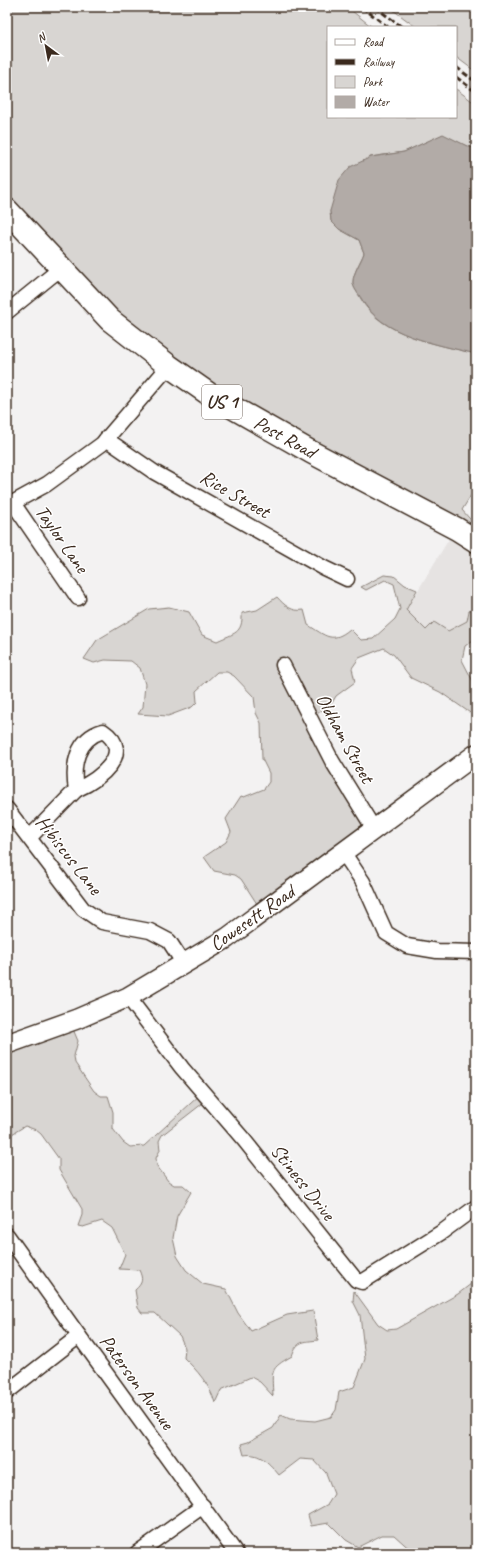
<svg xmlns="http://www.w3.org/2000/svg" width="483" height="1560" viewBox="0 0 483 1560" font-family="Caveat,sans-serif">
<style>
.built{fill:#e6e3e2}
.green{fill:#d8d5d2;stroke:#8a8078}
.water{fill:#b2aba7;stroke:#827770}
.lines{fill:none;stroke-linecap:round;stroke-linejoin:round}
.minor-casing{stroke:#3b2a1e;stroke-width:17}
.secondary-casing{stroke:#3b2a1e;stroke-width:22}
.primary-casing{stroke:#3b2a1e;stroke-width:25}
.minor{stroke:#fff;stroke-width:14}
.secondary{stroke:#fff;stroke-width:19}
.primary{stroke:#fff;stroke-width:22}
.rail{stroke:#3b2a1e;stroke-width:3;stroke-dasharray:6 3;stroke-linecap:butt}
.labels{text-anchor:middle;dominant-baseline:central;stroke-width:3;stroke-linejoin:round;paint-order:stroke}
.shield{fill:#fff;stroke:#766a62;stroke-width:1}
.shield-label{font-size:19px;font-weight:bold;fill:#3b2a1e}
.street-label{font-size:20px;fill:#3b2a1e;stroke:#fff}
</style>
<rect width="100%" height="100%" fill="#f3f2f2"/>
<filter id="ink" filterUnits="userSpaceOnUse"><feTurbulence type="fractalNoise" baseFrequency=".025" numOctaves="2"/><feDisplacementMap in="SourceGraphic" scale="8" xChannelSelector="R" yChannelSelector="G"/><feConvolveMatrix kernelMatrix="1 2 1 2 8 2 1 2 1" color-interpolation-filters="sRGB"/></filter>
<g filter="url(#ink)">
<!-- built -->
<path class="built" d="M455 529 476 541V606L469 611 467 621 448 631 426 630 406 610Z"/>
<!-- green -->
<g class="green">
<path d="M7 7H347L372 27H328V117H456V89L476 104V148L469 147 442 135 404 152 370 157 330 211 331 221 339 229 359 240 364 253C361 261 353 273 353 282 353 288 358 293 361 299 381 336 437 344 476 354V487L462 510 476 526V541L200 387 14 219 7 227Z"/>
<path d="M389 7H476V72L456 57V27H416Z"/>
<path d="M384 575 394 576 405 585 417 590 406 610 426 630 434 622 448 631 467 621 469 611 476 606V638L465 646 462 660 476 687V717L440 692 411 678 394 655 384 648 359 658 352 668 355 682 336 696 332 703 310 719 371 827 261 910 241 879 235 875 214 871 204 857 226 842 231 832 226 819 241 796 244 797 264 789 269 782V773L262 759 261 723 256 713 254 697 234 676 227 672H217L196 691 197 702 192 707 168 716 138 714 143 707 145 684 140 668 131 661 105 660 94 663 84 659 97 640 149 609 169 607 189 612 202 635 217 641C234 633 243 634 242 613L257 610 277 597C285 606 292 612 304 610L308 625C326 636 332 644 350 629L361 640 373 639 395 619 400 609 394 584 385 580 366 590 361 587Z"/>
<path d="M70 1022 78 1041 74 1056 75 1063 94 1091 101 1096H108L113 1112V1129L123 1142 130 1147 144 1146 202 1093 207 1100 162 1135 159 1141 160 1150 156 1158 157 1166 168 1181 174 1185H183L191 1192 177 1216 173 1238 177 1256 186 1270 203 1284 226 1289 238 1313 251 1331 287 1315 313 1311 318 1340C304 1342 297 1340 292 1356 269 1369 272 1370 273 1396L260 1382 251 1377 221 1390 215 1403C210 1385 197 1370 184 1358L185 1348 180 1336 155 1313H142L138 1308 135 1290C143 1283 143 1279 139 1270L119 1269 125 1254 112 1228 102 1221 83 1227 78 1226 82 1215V1209L59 1170V1159L41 1134 36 1130 25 1126 7 1137V1042Z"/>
<path d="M476 1280V1552L414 1553 394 1535H382L358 1547 346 1540 329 1523 311 1526 308 1515 328 1504 334 1494 326 1473 314 1460 300 1459 279 1475C270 1464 260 1452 244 1455L241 1444 248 1442 273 1428 281 1415 290 1419 315 1421 331 1417 336 1410 339 1392 354 1387 365 1359 360 1315 353 1301 354 1291 378 1324 387 1330 396 1329 458 1294Z"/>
</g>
<!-- water -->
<path class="water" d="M443 134 469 147 476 148V354C437 344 381 336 361 298 358 293 353 288 353 282 353 273 361 262 364 253L359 240 339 229 331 221 330 211 339 180 350 167 371 157 404 152Z"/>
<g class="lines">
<!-- minor casing -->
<g class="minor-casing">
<g id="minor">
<path d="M7 312 60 269"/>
<path d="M106 439 154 472 324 568 347 579"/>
<path d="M13 503 78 598"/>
<path d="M7 506 47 484 102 444 169 366"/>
<path d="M283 665 332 761 374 829"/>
<path d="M103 731C136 753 98 780 76 790 72 766 76 739 103 731Z"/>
<path d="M7 809 83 909 102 922 150 931 169 941 184 964"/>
<path d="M30 837 76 790"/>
<path d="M343 852 363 882 386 933 407 946 437 951 476 952"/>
<path d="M128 997 182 1068 244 1140 356 1280 362 1282 442 1232 476 1207"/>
<path d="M7 1235 79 1336 236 1553"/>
<path d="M7 1392 79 1336"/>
<path d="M137 1553 203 1506"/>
</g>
</g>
<!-- secondary casing -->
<g class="secondary-casing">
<path id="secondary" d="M7 1044 77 1019 128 997 227 938 476 754"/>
</g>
<!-- primary casing -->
<g class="primary-casing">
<path id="primary" d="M7 210 110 320 169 366 209 394 311 452 457 529 476 541"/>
</g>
<!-- minor -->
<use href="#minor" class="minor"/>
<!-- secondary -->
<use href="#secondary" class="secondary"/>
<!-- primary -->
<use href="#primary" class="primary"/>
<!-- rail -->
<g class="rail">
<path d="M362 7 388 27"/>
<path d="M375 7 402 27"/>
<path d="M456 67 476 82"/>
<path d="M456 77 476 92"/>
</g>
</g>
</g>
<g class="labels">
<!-- shield labels -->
<rect class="shield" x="202" y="385" width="40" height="34" rx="3"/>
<g class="shield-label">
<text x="222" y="402">US 1</text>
</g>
<!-- street labels -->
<g class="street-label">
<text transform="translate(285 437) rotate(29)">Post Road</text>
<text transform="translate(235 494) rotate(30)">Rice Street</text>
<text transform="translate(62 539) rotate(55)">Taylor Lane</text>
<text transform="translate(345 738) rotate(61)">Oldham Street</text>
<text transform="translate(69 855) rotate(52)">Hibiscus Lane</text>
<text transform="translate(252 918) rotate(-35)">Cowesett Road</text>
<text transform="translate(303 1182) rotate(52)">Stiness Drive</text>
<text transform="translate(137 1382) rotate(54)">Paterson Avenue</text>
</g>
</g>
<!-- margin -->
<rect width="483" height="1560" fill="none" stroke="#fff" stroke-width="24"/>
<rect x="12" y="12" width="459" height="1536" fill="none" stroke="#3b2a1e" stroke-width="1.5" filter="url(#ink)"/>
<!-- legend -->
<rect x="327" y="26" width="130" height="92" fill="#ffffff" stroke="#b1aaa5"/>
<rect x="335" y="39" width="20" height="6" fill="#ffffff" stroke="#b1aaa5"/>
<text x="363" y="46" font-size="12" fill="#3b2a1e">Road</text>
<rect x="335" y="59" width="20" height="6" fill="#3b2a1e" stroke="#b1aaa5"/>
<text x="363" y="66" font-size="12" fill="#3b2a1e">Railway</text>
<rect x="335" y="76" width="20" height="12" fill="#d8d5d2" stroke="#b1aaa5"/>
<text x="363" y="86" font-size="12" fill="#3b2a1e">Park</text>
<rect x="335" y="96" width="20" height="12" fill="#b2aba7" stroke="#b1aaa5"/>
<text x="363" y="106" font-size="12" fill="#3b2a1e">Water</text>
<!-- north arrow -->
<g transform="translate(46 46) rotate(328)" stroke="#ffffff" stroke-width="3" paint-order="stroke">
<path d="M0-3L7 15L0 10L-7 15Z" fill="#3b2a1e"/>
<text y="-6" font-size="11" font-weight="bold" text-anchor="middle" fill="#3b2a1e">N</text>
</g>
</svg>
